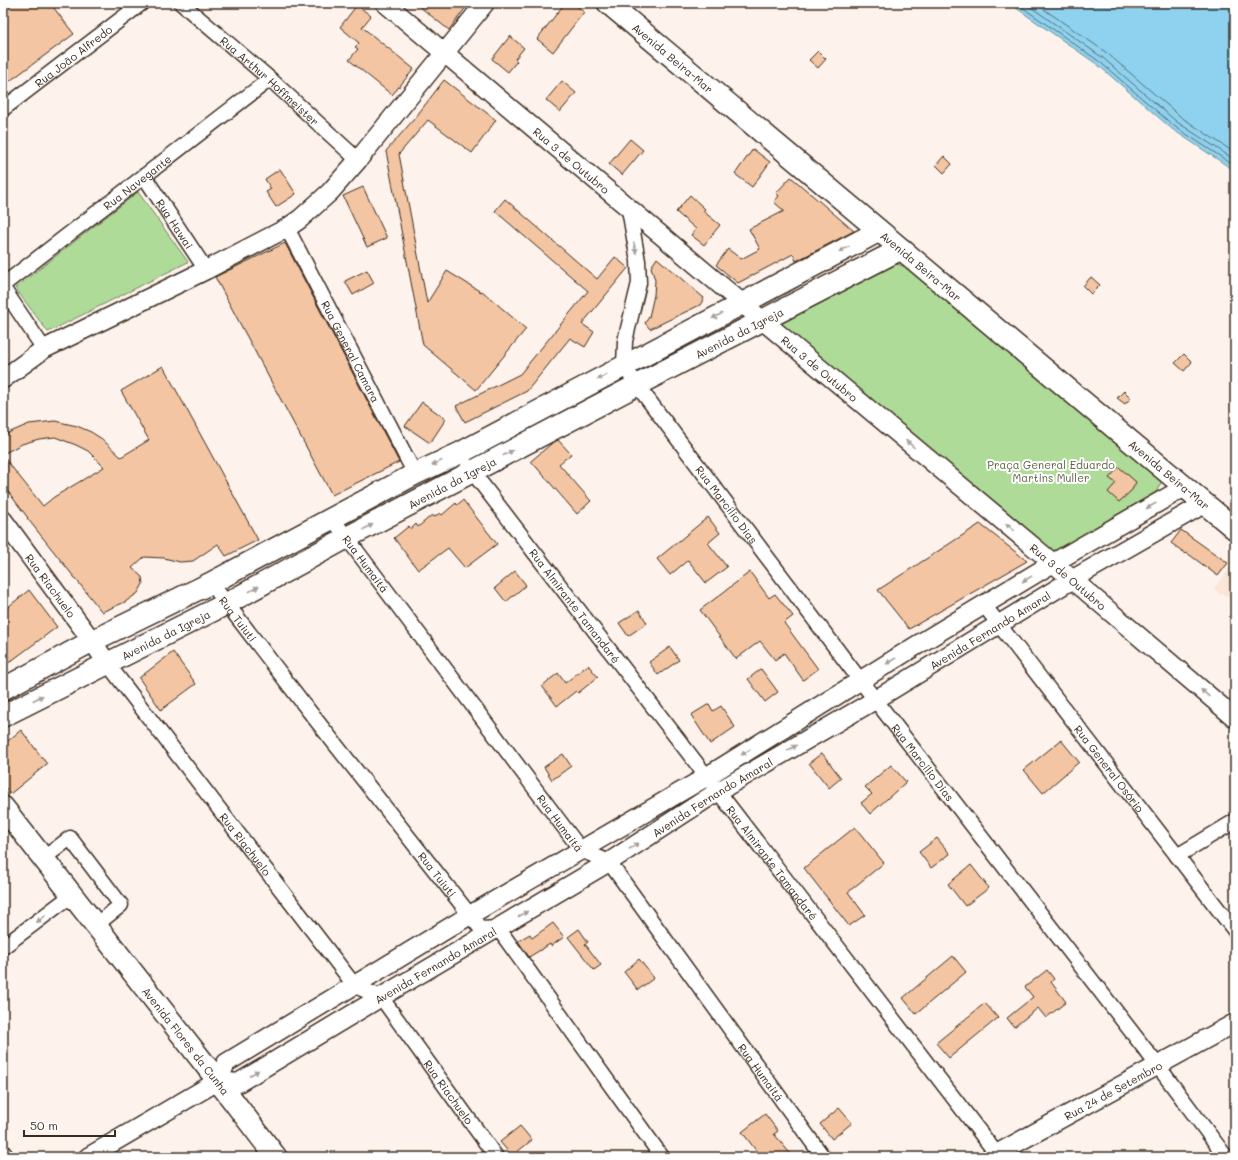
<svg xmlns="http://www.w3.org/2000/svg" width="1238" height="1160" viewBox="0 0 1238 1160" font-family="Mali,sans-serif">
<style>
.built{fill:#fae5d6}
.green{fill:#afdb99;stroke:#75825c}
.water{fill:#8ed2ef;stroke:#6d8f9b}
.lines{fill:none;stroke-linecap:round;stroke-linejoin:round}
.shore{stroke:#5c6d72;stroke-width:1}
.building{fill:#f3c5a2;stroke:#3b2a1e}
.minor-casing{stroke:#3b2a1e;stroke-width:17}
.tertiary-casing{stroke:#3b2a1e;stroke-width:21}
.secondary-casing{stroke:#3b2a1e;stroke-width:24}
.minor{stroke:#fff;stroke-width:14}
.tertiary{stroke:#fff;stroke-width:18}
.secondary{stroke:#fff;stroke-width:21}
.oneway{fill:#a79f9a}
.labels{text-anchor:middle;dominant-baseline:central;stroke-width:4;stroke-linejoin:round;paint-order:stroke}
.street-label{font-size:11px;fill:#3b2a1e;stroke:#fff}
.park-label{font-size:11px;fill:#5e5f43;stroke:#fff}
</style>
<rect width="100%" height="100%" fill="#fdf3ec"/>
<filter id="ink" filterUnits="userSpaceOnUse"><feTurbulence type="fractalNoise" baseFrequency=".025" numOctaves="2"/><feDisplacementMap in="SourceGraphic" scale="8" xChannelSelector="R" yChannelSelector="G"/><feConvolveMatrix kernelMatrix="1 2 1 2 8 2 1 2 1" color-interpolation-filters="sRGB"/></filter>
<g filter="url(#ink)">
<!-- built -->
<path class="built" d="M1235 562V603L1222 593 1221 595 1214 589Z"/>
<!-- green -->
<g class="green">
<path d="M138 192 188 262 48 332 15 288Z"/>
<path d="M894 263 906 267 1162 481 1156 492 1051 554 776 322Z"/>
</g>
<!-- water -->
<path class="water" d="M1009 3H1235V171L1172 129 1098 65Z"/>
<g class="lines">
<!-- shore -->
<g class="shore">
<path d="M1016 3 1100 62 1174 126 1235 166"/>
<path d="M1025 3 1103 58 1177 122 1235 160"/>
<path d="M1035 3 1107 53 1181 117 1235 153"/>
</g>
</g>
<!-- building -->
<g class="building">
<path d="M3 3H50L74 34 3 86Z"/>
<path d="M415 3H469L449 30Z"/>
<path d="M565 3H573L584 12 553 52 537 39Z"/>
<path d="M357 5 371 16 362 27 414 69 392 95 349 60 358 49 355 47 359 43 340 27Z"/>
<path d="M510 36 524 48 515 59 517 61 508 72 492 59Z"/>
<path d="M818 51 826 59 818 68 809 60Z"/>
<path d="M444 80 496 120 472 153 428 120 399 154 427 303 447 271 481 292 482 291 526 329 476 390 423 345 386 151 415 118Z"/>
<path d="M562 81 576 93 560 112 546 100Z"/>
<path d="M630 139 643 150 622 175 609 164Z"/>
<path d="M753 149 770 162 752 187 735 174Z"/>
<path d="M944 156 952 164 944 173 936 165Z"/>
<path d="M280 169 296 194 276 207 266 192 271 189 265 179Z"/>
<path d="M791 177 854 231 796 261 793 254 738 283 716 265 728 249 741 259 760 249 749 229 784 211 774 202 779 196 776 193Z"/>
<path d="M363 187 387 238 367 247 343 196Z"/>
<path d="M690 195 705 209 703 211 720 225 704 245 691 235 696 229 676 212Z"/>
<path d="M505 199 597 279 615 257 628 268 582 324 594 332 585 347 570 338 527 391 465 422 456 406 520 374 588 291 495 211Z"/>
<path d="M285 243 399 462 332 495 215 277Z"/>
<path d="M657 258 704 298 700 305 650 329 645 323 649 317 654 295 655 280 651 267Z"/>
<path d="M367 270 374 283 353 295 345 281Z"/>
<path d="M1091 277 1100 285 1091 294 1083 286Z"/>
<path d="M1184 354 1192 362 1184 371 1175 363Z"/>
<path d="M163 366 258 540 226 556 218 544 193 561 180 562 164 558 144 557 132 568 142 577 143 584 138 593 125 602 102 612 27 518H28L3 485V456L43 506 54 497 104 467 88 451 76 445 55 437 39 439 22 444 3 454V437L8 433 29 424 55 421 77 426 91 432 102 439 121 457 149 440 121 391Z"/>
<path d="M1124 391 1131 398 1125 404 1117 398Z"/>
<path d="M422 402 446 419 430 443 405 426Z"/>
<path d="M558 440 571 454 559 464 591 501 577 514 531 461 551 444Z"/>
<path d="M1119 467 1136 482 1132 490 1119 502 1108 492 1116 483 1109 478Z"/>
<path d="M463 500 497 544 465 568 448 548 418 570 394 538 409 526 411 529 416 524 418 527 432 515 434 517 440 513 442 515 456 503 457 505Z"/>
<path d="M708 517 720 533 708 543 727 567 706 583 688 560 670 575 657 559Z"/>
<path d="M980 524 1027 561 909 629 878 590Z"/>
<path d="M1181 530 1228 563 1218 576 1187 553 1186 554 1171 543Z"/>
<path d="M515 571 526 585 506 602 495 588Z"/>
<path d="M750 572 769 598 775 594 793 616 784 623 818 669 803 680 784 653 775 660 760 641 736 659 700 610Z"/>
<path d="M29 590 57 627 3 667V611Z"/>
<path d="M639 610 647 623 628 636 619 623Z"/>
<path d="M670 647 679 660 658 675 649 662Z"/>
<path d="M173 652 196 684 161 710 139 678Z"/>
<path d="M588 665 598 677 578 693 576 691 557 706 542 686 558 673 565 683Z"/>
<path d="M761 669 778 692 765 702 748 679Z"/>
<path d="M709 704 713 711 721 706 735 727 710 744 691 715Z"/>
<path d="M21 730 47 764 10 794 3 785V745Z"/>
<path d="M1061 740 1079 762 1043 793 1024 770Z"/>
<path d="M822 753 841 778 829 788 809 763Z"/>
<path d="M563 754 571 766 552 780 544 767Z"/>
<path d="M891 765 906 782 870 814 861 803 872 794 865 787Z"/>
<path d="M855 827 884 863 848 892 865 915 849 926 804 868Z"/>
<path d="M937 838 950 854 931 868 919 852Z"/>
<path d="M971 865 989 888 965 906 948 884Z"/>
<path d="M553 923 564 937 551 946 550 944 529 957 518 941 530 934 532 938Z"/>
<path d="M579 929 588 942 585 944 601 965 594 970 568 937Z"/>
<path d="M953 956 966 972 916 1014 903 998Z"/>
<path d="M639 959 654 978 638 990 624 972Z"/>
<path d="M1047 970 1054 979 1051 982 1066 1002 1046 1018 1038 1008 1014 1027 1007 1018 1033 997 1025 987Z"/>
<path d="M985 1003 998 1018 949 1058 936 1043Z"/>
<path d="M839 1108 852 1123 832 1139 820 1124Z"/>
<path d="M765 1114 778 1131 774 1134 793 1157H761L742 1132Z"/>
<path d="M520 1126 532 1140 512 1156 500 1142Z"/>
</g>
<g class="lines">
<!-- minor casing -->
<g class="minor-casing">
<g id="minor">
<path id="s1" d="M181 3 270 79 358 160"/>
<path id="s2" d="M3 109 142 3"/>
<path id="s3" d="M144 176 206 270"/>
<path id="s4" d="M629 209 638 261 639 283 625 341 624 366 637 385 860 680 1158 1066 1226 1157"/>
<path id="s5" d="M287 228 415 474"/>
<path id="s6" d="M3 285 270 79"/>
<path d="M3 288 44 349"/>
<path id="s7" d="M468 466 999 1157"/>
<path id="s8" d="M332 518 581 850 609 862 823 1157"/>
<path id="s9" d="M211 583 309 711 481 929 498 928 662 1157"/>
<path id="s10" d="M984 605 1235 931"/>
<path id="s11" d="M107 663 355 986 381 997 496 1157"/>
<path d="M1177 856 1235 821"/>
<path d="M44 858 70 838 121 905 96 925"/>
<path d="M3 947 72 895"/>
<path d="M3 1152 7 1157"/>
</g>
</g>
<!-- tertiary casing -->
<g class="tertiary-casing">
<g id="tertiary">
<path id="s12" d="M385 3 762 320 1053 563 1235 718"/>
<path d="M3 379 44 349 206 270 287 228 300 219 330 192 358 160 485 3"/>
<path id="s13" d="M3 520 92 641 107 663"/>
<path id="s14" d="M218 1081 238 1083 381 997 609 862 717 792 875 700 1073 579 1204 504"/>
<path d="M88 1157 218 1081 226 1063 470 915 706 777 914 647 1053 563 1185 487"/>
<path id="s15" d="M991 1157 1235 1023"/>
</g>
</g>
<!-- secondary casing -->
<g class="secondary-casing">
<g id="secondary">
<path id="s16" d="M608 3 1235 529"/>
<path d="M3 689 92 641 211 583 415 474 460 453 879 231"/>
<path id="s17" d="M3 716 226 604 346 538 637 385 901 249"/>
<path id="s18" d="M3 807 218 1081 276 1157"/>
</g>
</g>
<!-- minor -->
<use href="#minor" class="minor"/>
<!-- tertiary -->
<use href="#tertiary" class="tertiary"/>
<!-- secondary -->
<use href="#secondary" class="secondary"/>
</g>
<!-- one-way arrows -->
<defs><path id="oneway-solid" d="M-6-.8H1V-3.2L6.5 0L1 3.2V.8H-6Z"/></defs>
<g class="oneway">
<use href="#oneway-solid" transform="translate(635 248) rotate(79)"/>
<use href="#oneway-solid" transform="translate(844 249) rotate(152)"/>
<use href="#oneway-solid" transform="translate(717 316) rotate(152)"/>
<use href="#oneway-solid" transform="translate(602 377) rotate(152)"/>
<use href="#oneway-solid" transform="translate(910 444) rotate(-140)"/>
<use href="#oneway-solid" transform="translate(508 453) rotate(-28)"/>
<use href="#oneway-solid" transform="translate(437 463) rotate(154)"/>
<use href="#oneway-solid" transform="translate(1151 506) rotate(150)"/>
<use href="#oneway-solid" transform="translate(368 527) rotate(-28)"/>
<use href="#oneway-solid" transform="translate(1010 527) rotate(-140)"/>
<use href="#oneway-solid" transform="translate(1027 579) rotate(148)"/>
<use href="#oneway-solid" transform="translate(254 589) rotate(-29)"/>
<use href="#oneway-solid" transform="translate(891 661) rotate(148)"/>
<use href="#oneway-solid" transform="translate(1205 693) rotate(-139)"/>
<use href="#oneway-solid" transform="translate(38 698) rotate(-27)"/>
<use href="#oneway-solid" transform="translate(792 748) rotate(-30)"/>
<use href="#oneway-solid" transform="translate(746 752) rotate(148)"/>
<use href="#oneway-solid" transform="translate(634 846) rotate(-33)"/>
<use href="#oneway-solid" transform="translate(523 914) rotate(-31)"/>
<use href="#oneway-solid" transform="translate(41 919) rotate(143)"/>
<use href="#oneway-solid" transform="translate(254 1073) rotate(-31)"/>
</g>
</g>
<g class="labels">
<!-- street labels -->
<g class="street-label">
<text stroke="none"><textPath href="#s2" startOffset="88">Rua João Alfredo</textPath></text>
<text stroke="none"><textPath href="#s16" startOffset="85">Avenida Beira-Mar</textPath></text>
<text stroke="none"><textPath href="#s1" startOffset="118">Rua Arthur Hoffmeister</textPath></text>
<text stroke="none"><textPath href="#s12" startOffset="244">Rua 3 de Outubro</textPath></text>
<text stroke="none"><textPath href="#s6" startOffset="169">Rua Navegante</textPath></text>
<text stroke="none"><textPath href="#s3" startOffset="57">Rua Hawai</textPath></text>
<text stroke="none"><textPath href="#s16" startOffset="409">Avenida Beira-Mar</textPath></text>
<text stroke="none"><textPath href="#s17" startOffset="830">Avenida da Igreja</textPath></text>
<text stroke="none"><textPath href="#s5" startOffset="139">Rua General Camara</textPath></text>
<text stroke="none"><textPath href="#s12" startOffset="568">Rua 3 de Outubro</textPath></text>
<text stroke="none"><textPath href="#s16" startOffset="733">Avenida Beira-Mar</textPath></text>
<text stroke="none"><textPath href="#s17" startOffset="506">Avenida da Igreja</textPath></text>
<text stroke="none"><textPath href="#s4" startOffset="332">Rua Marcílio Dias</textPath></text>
<text stroke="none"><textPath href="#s8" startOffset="57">Rua Humaitá</textPath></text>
<text stroke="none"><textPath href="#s12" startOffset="892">Rua 3 de Outubro</textPath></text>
<text stroke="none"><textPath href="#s13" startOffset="81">Rua Riachuelo</textPath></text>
<text stroke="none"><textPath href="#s7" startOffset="176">Rua Almirante Tamandaré</textPath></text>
<text stroke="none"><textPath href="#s9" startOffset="45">Rua Tuiutí</textPath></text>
<text stroke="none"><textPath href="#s14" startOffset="898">Avenida Fernando Amaral</textPath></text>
<text stroke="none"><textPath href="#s17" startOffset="182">Avenida da Igreja</textPath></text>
<text stroke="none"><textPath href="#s4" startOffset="656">Rua Marcílio Dias</textPath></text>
<text stroke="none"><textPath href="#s10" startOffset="206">Rua General Osório</textPath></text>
<text stroke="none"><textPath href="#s14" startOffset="574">Avenida Fernando Amaral</textPath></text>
<text stroke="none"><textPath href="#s8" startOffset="381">Rua Humaitá</textPath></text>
<text stroke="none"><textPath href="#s11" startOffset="228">Rua Riachuelo</textPath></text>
<text stroke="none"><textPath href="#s7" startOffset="500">Rua Almirante Tamandaré</textPath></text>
<text stroke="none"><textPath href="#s9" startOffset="369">Rua Tuiutí</textPath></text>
<text stroke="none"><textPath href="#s14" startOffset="250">Avenida Fernando Amaral</textPath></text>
<text stroke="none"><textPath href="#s18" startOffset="297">Avenida Flores da Cunha</textPath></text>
<text stroke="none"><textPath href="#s8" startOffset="705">Rua Humaitá</textPath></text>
<text stroke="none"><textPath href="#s15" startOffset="139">Rua 24 de Setembro</textPath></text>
<text stroke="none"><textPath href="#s11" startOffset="552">Rua Riachuelo</textPath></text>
</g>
<!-- park labels -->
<g class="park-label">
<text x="1051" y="464">Praça General Eduardo<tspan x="1051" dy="13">Martins Muller</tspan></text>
</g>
</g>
<!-- margin -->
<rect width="1238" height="1160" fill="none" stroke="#fff" stroke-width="16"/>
<rect x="8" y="8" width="1222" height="1144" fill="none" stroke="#3b2a1e" stroke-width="1.5" filter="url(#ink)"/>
<!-- scale -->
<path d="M24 1130v6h91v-6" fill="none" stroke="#3b2a1e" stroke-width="2"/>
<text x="30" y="1130" font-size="12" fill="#3b2a1e" stroke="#ffffff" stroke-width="3" paint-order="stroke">50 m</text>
</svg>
